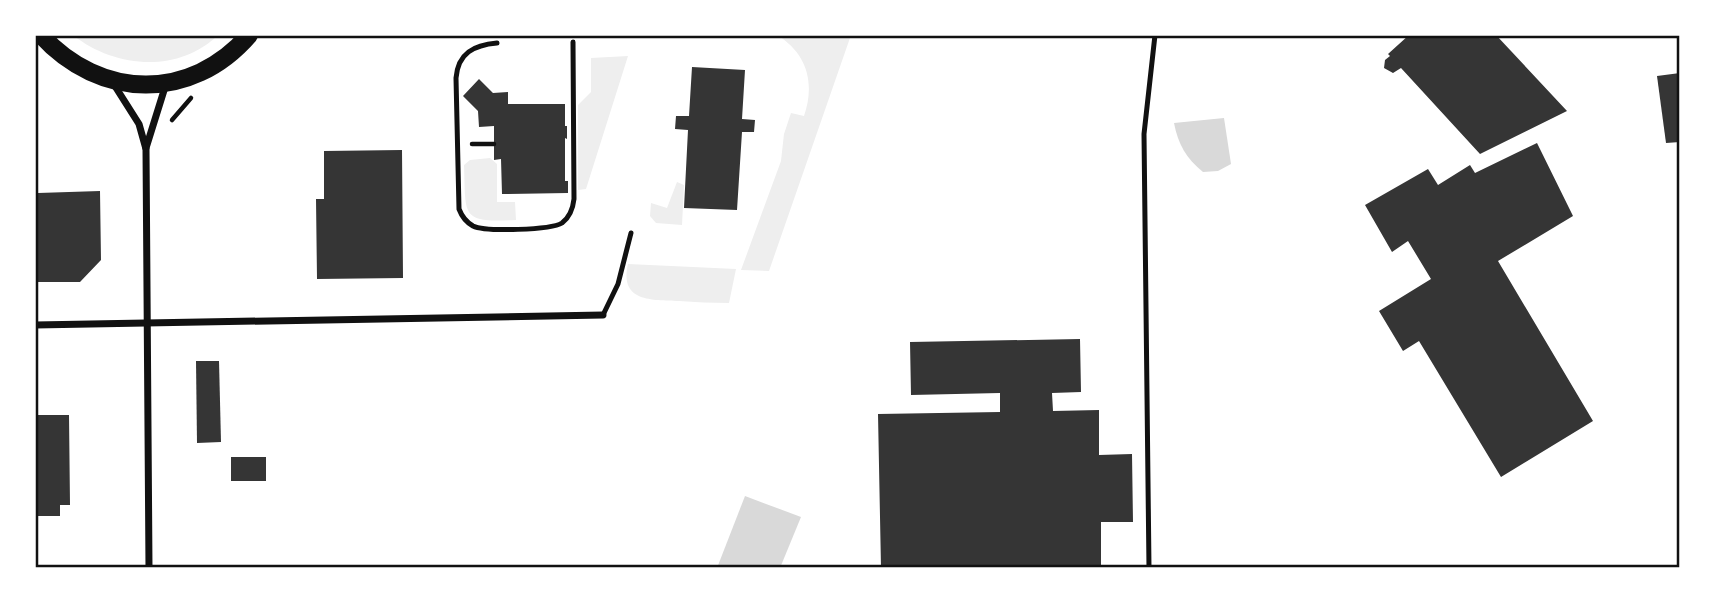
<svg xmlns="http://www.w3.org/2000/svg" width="1715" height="603" viewBox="0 0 1715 603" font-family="Ubuntu,sans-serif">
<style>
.green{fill:#eee}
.water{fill:#d9d9d9}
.building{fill:#353535}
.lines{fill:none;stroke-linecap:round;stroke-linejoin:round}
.path{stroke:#111;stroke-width:4.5}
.service{stroke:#111;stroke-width:5}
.minor{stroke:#111;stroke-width:7}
.primary{stroke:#111;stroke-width:18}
.neatline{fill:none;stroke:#111;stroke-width:2.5}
</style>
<rect width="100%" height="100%" fill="#fff"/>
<!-- green -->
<g class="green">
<path d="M73 35H218C178 74 114 68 73 35Z"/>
<path d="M777 35H851L769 271 741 270 781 161 784 134 791 113 804 116C815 84 808 54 777 35Z"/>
<path d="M628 56 586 189 578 190V105L591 92V58Z"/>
<path d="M490 158 497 164V202H515L516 220C460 223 466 216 464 165L470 160Z"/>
<path d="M677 182 684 185 682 225 656 223 650 216 651 203 667 208Z"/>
<path d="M628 264 736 269 729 303C712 303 695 302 679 301 652 300 619 302 628 264Z"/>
</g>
<!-- water -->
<g class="water">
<path d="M1224 118 1231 164 1218 171 1203 172C1186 158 1178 144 1174 123Z"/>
<path d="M745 496 801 517 780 568H717Z"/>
</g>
<!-- building -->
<g class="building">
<path d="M1409 35H1496L1567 111 1480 154 1401 68 1393 73 1384 68 1385 60 1390 56 1388 54Z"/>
<path d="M692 67 745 70 742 119 755 120 754 132H742L737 210 684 208 688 130 675 129 676 116H689Z"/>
<path d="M1680 73V142L1666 143 1657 76Z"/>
<path d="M479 79 493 93 508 92V104H565V126H567V139L565 138V181H568V193L502 194 501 159 494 160V126L479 127 478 111 463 96Z"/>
<path d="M1537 143 1573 216 1498 261 1593 421 1501 477 1419 341 1403 351 1379 311 1431 279 1408 241 1392 252 1365 205 1428 169 1438 185 1470 165 1475 173Z"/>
<path d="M402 150 403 278 317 279 316 199H324V151Z"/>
<path d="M100 191 101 260 80 282H38V256H35V198H38V193Z"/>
<path d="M1080 339 1081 392 1052 393 1053 411 1099 410V455L1132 454 1133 522H1101V568H881L878 414 1000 412V393L911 395 910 342Z"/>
<path d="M196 361H219L221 442 197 443Z"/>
<path d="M35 415H69L70 505H60V516H35Z"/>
<rect x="231" y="457" width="35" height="24"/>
</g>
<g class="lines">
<!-- path -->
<g class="path">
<path d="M172 120 191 98"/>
<path d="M472 144H494"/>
</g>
<!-- service -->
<g class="service">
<path d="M497 43C474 45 458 53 456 78L459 209C462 217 466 222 473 226 485 232 551 230 562 223 570 217 573 208 574 199L573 42"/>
<path d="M603 315 618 284 631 233"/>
<path d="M1149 568 1144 134 1155 35"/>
</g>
<!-- minor -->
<g class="minor">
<path d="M113 83 139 124 146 149 149 568"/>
<path d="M146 148 166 84"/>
<path d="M35 325 603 315"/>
</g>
<!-- primary -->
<path class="primary" d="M41 35C100 100 191 102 249 35"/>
</g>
<!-- border -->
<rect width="1715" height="603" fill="none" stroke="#ffffff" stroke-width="74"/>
<rect x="37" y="37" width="1641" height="529" class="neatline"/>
</svg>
